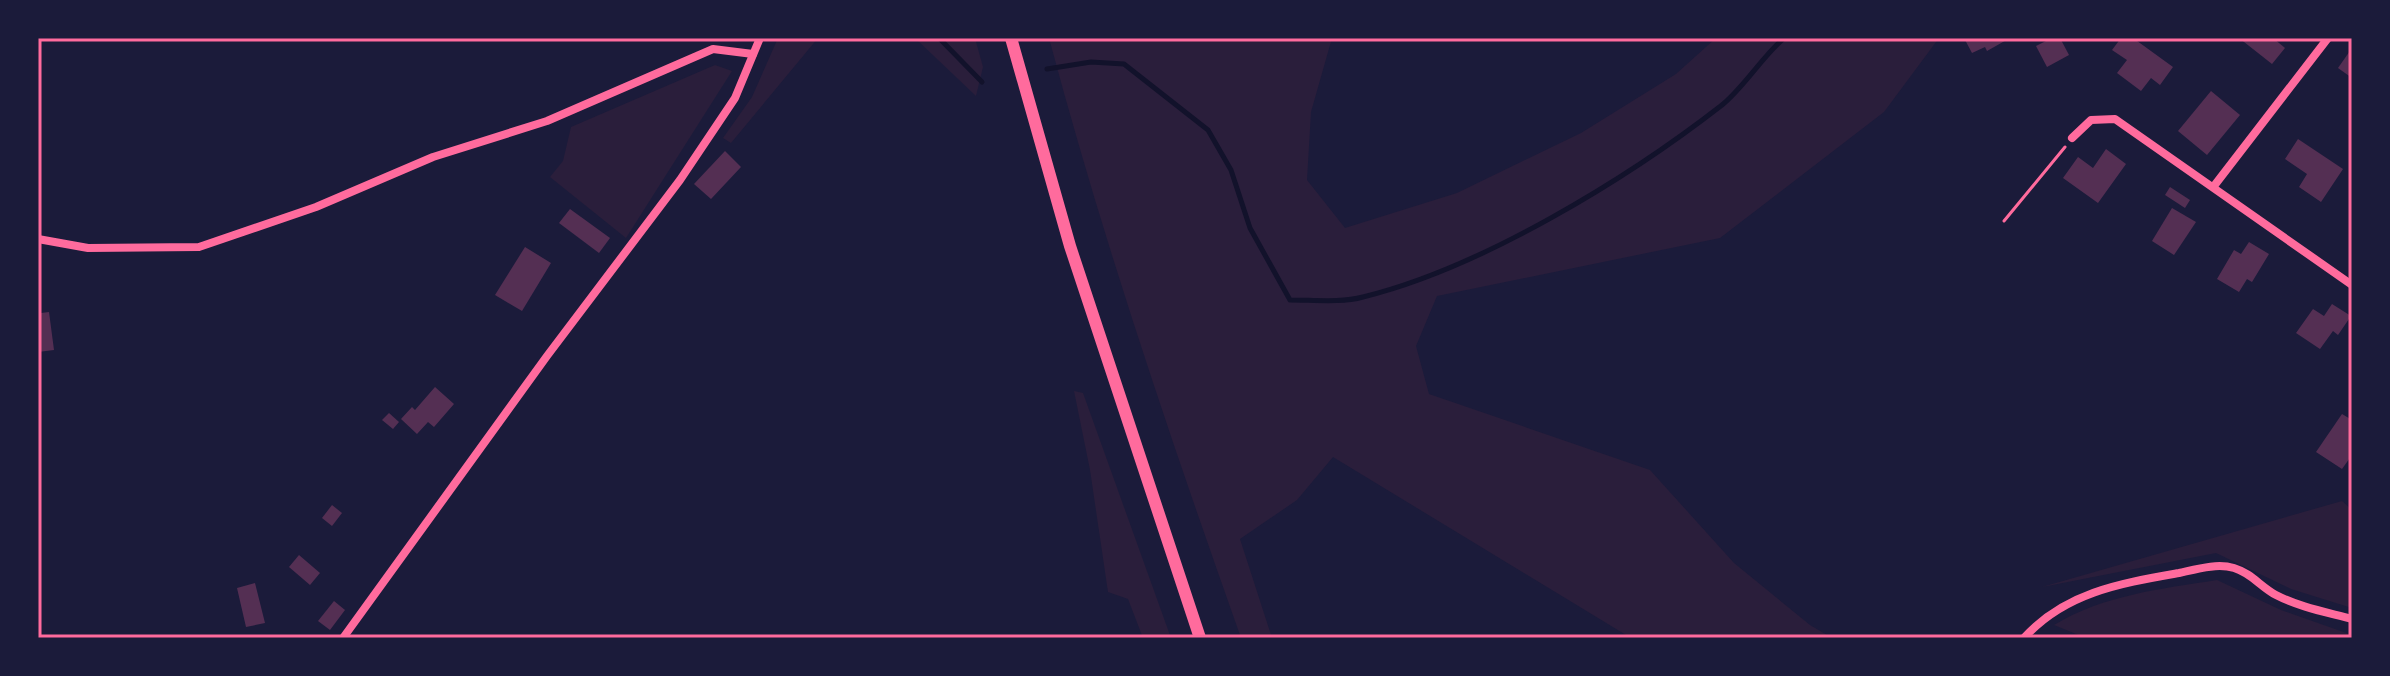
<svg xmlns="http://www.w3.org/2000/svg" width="2390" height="676" viewBox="0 0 2390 676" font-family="Roboto,sans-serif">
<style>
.green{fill:#2a1e3b}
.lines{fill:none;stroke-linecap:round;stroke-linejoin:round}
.stream{stroke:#12122b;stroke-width:5}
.building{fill:#542f53}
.path{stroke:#ff6b9d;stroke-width:3}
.minor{stroke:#ff6b9d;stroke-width:8}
.trunk{stroke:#ff6b9d;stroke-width:12}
.neatline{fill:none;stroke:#ff6b9d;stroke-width:3}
</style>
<rect width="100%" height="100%" fill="#1b1b3a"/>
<!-- green -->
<g class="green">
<path d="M778 38H818L731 143 723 138 752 97Z"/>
<path d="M915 38H975L983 67 976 96Z"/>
<path d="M1049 38H1332L1311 112 1307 180 1345 228 1457 193 1581 133 1676 74 1716 38H1939L1884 112 1720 238 1437 296 1416 346 1429 394 1650 470 1734 563 1810 625 1832 638H1631L1333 457 1297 500 1240 539 1272 638H1241C1171 440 1103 241 1049 38Z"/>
<path d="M715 65 732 71 626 238 550 177 563 161 571 127Z"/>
<path d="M1074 391 1083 393 1171 638H1143L1128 599 1108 592 1090 470Z"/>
<path d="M2342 501 2352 510V608L2291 589 2216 553 2042 587Z"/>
<path d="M2217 580 2281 610 2352 635V638H2086L2054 625C2104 595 2160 589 2217 580Z"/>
</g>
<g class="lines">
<!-- stream -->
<g class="stream">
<path d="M939 38 982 82"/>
<path d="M1047 69 1091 62 1124 64 1208 130 1231 170 1250 228 1290 300C1314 300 1341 303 1363 297 1481 268 1627 179 1722 105 1745 86 1761 58 1784 38"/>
</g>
</g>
<!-- building -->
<g class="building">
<path d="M1964 38H2010L1987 51 1985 47 1972 53Z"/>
<path d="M2052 38H2060L2069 55 2047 67 2036 46Z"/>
<path d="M2121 38H2133L2173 67 2160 85 2151 78 2141 91 2117 73 2127 60 2112 50Z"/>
<path d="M2239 38H2273L2285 48 2272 64Z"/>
<path d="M2352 48V78L2338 68Z"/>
<path d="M2211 91 2240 115 2207 155 2178 131Z"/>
<path d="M2298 139 2343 169 2321 202 2299 187 2307 174 2285 159Z"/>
<path d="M2106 149 2126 164 2098 203 2063 178 2078 157 2093 168Z"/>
<path d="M725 151 741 167 711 199 694 184Z"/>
<path d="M2170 187 2190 200 2185 208 2165 195Z"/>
<path d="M2172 208 2196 222 2174 255 2152 241Z"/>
<path d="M570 209 610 238 599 253 559 223Z"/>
<path d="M2249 242 2269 254 2252 282 2247 279 2239 292 2217 279 2234 250 2241 254Z"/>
<path d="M525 247 551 263 522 311 495 295Z"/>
<path d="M38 304 41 313 49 312 54 350 38 352Z"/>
<path d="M2332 304 2351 316 2338 335 2333 331 2320 349 2296 333 2313 309 2324 316Z"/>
<path d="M435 387 454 404 434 427 428 422 417 434 401 419 412 407 415 410Z"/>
<path d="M389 413 399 422 393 429 382 420Z"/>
<path d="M2342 414 2352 420V455L2342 469 2316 452Z"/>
<path d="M332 505 342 513 332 526 322 518Z"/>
<path d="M299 555 320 573 310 585 289 567Z"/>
<path d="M255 583 265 623 246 627 237 588Z"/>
<path d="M334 601 345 610 330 630 318 621Z"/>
</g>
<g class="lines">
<!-- path -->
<path class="path" d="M2004 221 2065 147"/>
<!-- minor -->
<g class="minor">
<path d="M2072 138 2091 120 2115 119 2352 285"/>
<path d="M2214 186 2328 38"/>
<path d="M38 239 88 248 199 247 316 207 433 157 547 121 713 49 753 54"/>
<path d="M343 638 547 356 680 180 735 98 760 38"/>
<path d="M2024 638C2065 592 2122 583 2179 573 2197 569 2217 563 2234 568 2251 573 2261 587 2276 595 2299 607 2326 612 2352 619"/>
</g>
<!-- trunk -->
<path class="trunk" d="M1011 38 1070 246 1200 638"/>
</g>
<!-- border -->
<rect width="2390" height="676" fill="none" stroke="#1b1b3a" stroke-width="80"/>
<rect x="40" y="40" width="2310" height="596" class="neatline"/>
</svg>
